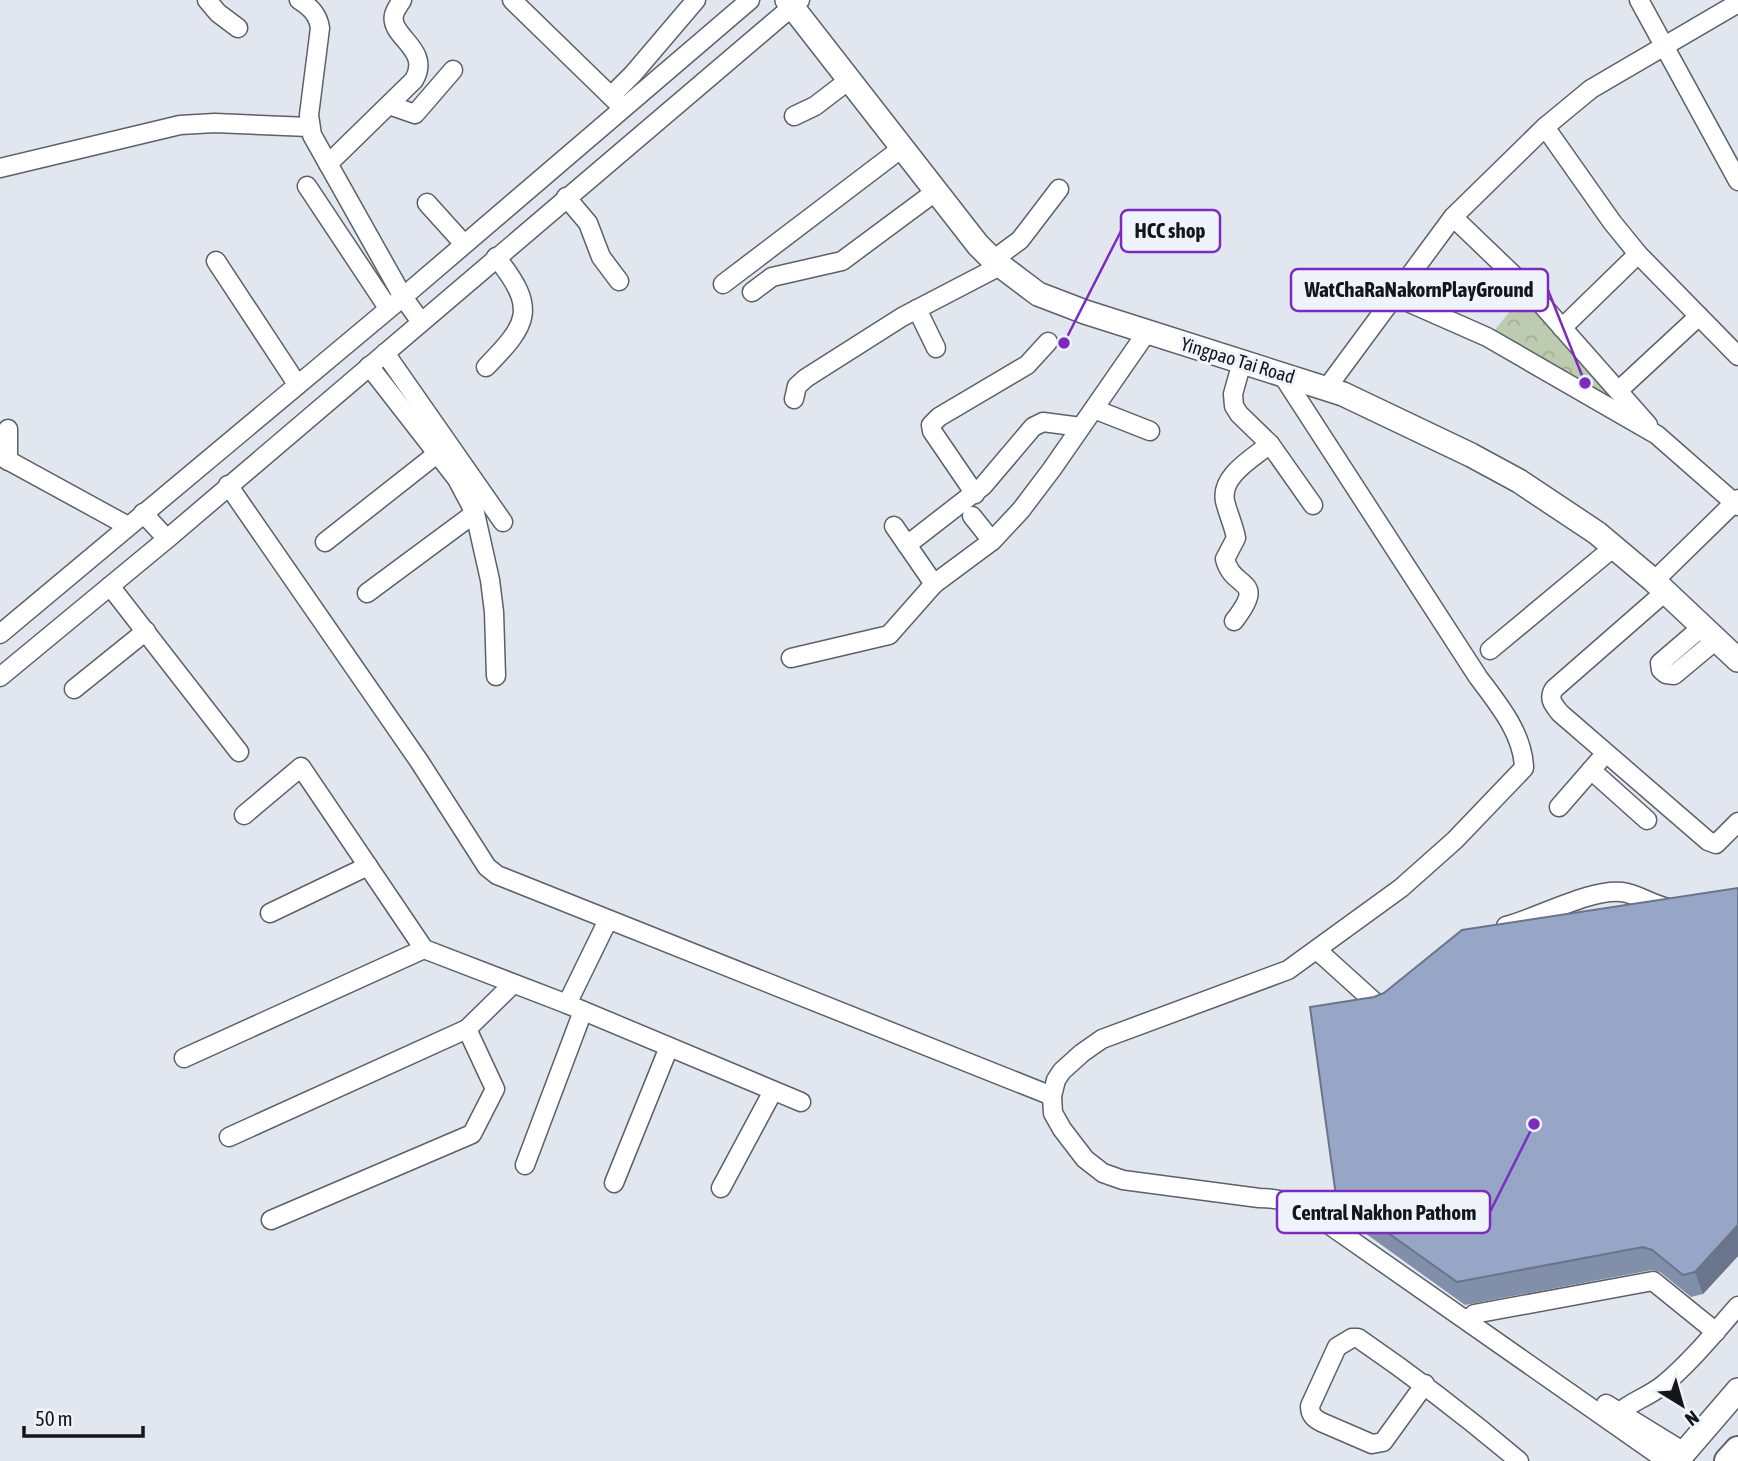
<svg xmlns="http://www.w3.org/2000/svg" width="1738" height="1461" viewBox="0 0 1738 1461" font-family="'Asap Condensed',sans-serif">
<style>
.park{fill:url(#park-crowns)}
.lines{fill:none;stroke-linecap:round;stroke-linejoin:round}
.minor-casing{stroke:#5c6068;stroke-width:21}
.major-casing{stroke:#5c6068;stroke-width:26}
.highway-casing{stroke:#5c6068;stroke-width:30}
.minor{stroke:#fff;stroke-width:18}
.major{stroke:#fff;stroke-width:23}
.highway{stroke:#fff;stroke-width:26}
.wall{fill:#828faa}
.shaded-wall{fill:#6a748b}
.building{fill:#97a6c6;stroke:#6a748b;stroke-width:2}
.labels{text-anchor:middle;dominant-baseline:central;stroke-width:6;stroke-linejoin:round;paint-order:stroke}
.street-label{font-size:19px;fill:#15161a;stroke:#eff3fc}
.leader{fill:none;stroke:#7b2cbf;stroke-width:2.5}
.callout-dot{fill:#7b2cbf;stroke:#eff3fc;stroke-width:2.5}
.callout{fill:#eff3fc;stroke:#7b2cbf;stroke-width:2.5}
.callout-label{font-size:21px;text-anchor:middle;font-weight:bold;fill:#15161a}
</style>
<defs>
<pattern id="park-crowns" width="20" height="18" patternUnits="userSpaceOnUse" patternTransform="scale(1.75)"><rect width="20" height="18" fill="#bdccb0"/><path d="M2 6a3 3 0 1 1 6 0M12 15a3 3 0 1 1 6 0" fill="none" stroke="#a2ae97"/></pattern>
</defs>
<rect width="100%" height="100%" fill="#e1e6ef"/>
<!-- park -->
<path class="park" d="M1524 294 1643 423 1485 342Z"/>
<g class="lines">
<!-- minor casing -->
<g class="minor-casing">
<g id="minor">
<path d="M207 0 218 13 238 28"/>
<path d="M299 0C310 7 318 14 320 28L309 115 312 135 403 297 421 322"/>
<path d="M512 0 622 107"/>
<path d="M1639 0 1738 181"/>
<path d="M611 96 633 74 696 0"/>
<path d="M389 105 415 114 453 70"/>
<path d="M794 116 815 106 849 80"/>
<path d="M1545 127 1612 222 1638 254 1738 356"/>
<path d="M328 164 414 80C432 49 389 37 394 15 395 10 399 5 402 0"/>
<path d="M0 168 180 125 215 123 309 127"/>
<path d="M307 186 388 308"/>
<path d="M566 197 588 223 601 257 619 281"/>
<path d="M427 203 464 244"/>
<path d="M1453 217 1528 289 1648 425"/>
<path d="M993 260 1020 240 1059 189"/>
<path d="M216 261 297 384"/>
<path d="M723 284 902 148"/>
<path d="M752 292 772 277 842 261 935 192"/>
<path d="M1394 296 1487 337 1657 435 1738 506"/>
<path d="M917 309 936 348"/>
<path d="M1562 328 1638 254"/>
<path d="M385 353 503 522"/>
<path d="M1242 362 1233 394 1234 406 1239 414 1270 444 1313 505"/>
<path d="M369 366 457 479 475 513 490 580 494 612 496 676"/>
<path d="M486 367C528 324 538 309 496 257"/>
<path d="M1281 373 1478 677C1498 704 1523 733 1524 768L1455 840 1401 888 1288 970 1102 1039 1082 1053 1062 1071 1056 1080 1052 1096 1053 1113 1062 1129 1085 1159 1103 1173 1123 1180 1259 1198C1279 1198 1294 1202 1311 1212L1667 1461"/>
<path d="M1326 389 1453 217 1545 127 1591 89 1738 3"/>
<path d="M1618 391 1699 316"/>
<path d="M794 399 797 386 806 378 902 317 1000 266"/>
<path d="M1094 409 1150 431"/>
<path d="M0 456 128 526"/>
<path d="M8 461V429"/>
<path d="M228 485 419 761 487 867 497 875 1052 1096"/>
<path d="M975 494 932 431 931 425 939 417 1027 365 1048 342"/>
<path d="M143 513 167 539"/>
<path d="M972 516 992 541"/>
<path d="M894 526 934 584"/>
<path d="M325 542 438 453"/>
<path d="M907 545 983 486 1033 427 1043 422 1081 427"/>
<path d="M1654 581 1738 499"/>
<path d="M110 586 239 752"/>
<path d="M1665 592 1554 689C1548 699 1553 704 1560 713L1708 841 1716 844 1738 822"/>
<path d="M367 593 475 513"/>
<path d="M1234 621C1268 577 1233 591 1225 559L1236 538C1234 526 1228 514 1225 501 1220 476 1253 458 1270 444"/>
<path d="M1702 627 1660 663 1661 670 1666 674 1674 675 1716 640"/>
<path d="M0 634 403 297 750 0"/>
<path d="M1490 650 1614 547"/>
<path d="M791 658 889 635 934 584 992 541 1021 510 1052 469 1147 332"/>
<path d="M0 677 167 539 800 0"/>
<path d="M74 689 146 631"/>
<path d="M1591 770 1647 820"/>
<path d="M1559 807 1599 761"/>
<path d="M244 815 301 767 424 949 567 1004"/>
<path d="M270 913 368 866"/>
<path d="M608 920 567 1004 801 1102"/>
<path d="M1506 926C1537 918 1592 888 1622 892 1638 894 1652 905 1669 908"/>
<path d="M1317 950 1380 1007 1389 1005"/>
<path d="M184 1058 424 949"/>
<path d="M229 1137 467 1029"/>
<path d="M525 1165 583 1011"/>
<path d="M614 1183 669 1047"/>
<path d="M721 1188 773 1091"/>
<path d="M271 1220 472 1134 495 1089 467 1029 513 984"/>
<path d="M1469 1321 1474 1314 1653 1281 1716 1332"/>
<path d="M1425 1384 1383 1442 1372 1444 1321 1422C1314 1418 1310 1415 1310 1406L1337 1347 1352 1338H1358C1415 1377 1467 1417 1519 1461"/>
<path d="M1606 1404 1684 1452"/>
<path d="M1613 1419C1626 1403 1647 1398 1663 1385 1691 1362 1714 1333 1738 1306"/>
</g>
</g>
<!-- major casing -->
<g class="major-casing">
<g id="major">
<path d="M787 0 978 245 993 260 1038 294 1085 312 1343 394 1471 455 1519 481 1597 533 1654 581 1738 660"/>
<path d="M1677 1461 1738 1390"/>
</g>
</g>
<!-- highway casing -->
<g class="highway-casing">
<path id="highway" d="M1728 1461 1738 1450"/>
</g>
<!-- minor -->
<use href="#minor" class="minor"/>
<!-- major -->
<use href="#major" class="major"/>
<!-- highway -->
<use href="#highway" class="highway"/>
</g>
<!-- wall -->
<path class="wall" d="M1738 888V1256L1703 1294 1691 1297 1660 1272 1652 1270 1465 1305 1344 1218 1336 1196 1374 997Z"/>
<!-- shaded-wall -->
<path class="shaded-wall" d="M1738 1225V1256L1703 1294 1695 1272Z"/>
<!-- building -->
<path class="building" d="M1738 888V1225L1695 1272 1683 1275 1652 1250 1643 1247 1457 1282 1336 1196 1310 1007 1374 997 1384 993 1462 930Z"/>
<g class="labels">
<!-- street labels -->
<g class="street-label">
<text transform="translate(1238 360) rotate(17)">Yingpao Tai Road</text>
</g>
</g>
<!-- callouts -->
<path class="leader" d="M1064 343L1121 231M1585 383L1548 290M1534 1124L1490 1212"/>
<g class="callout-dot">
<circle cx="1064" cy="343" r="7"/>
<circle cx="1585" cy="383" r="7"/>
<circle cx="1534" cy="1124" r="7"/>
</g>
<g class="callout">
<rect x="1121" y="210" width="99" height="42" rx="7"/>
<rect x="1291" y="269" width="257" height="42" rx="7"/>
<rect x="1277" y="1191" width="213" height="42" rx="7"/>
</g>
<g class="callout-label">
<text x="1170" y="238">HCC shop</text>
<text x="1419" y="297">WatChaRaNakornPlayGround</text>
<text x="1384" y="1220">Central Nakhon Pathom</text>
</g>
<!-- north arrow -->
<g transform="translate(1682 1405) rotate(143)" stroke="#eff3fc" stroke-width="5" paint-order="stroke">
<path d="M0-5L12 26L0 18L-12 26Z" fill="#15161a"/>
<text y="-10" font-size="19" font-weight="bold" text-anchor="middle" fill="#15161a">N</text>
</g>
<!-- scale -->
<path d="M24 1426v10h119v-10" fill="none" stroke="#15161a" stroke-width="3.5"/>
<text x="35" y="1426" font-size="21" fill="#15161a" stroke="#eff3fc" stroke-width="5" paint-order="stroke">50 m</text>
</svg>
